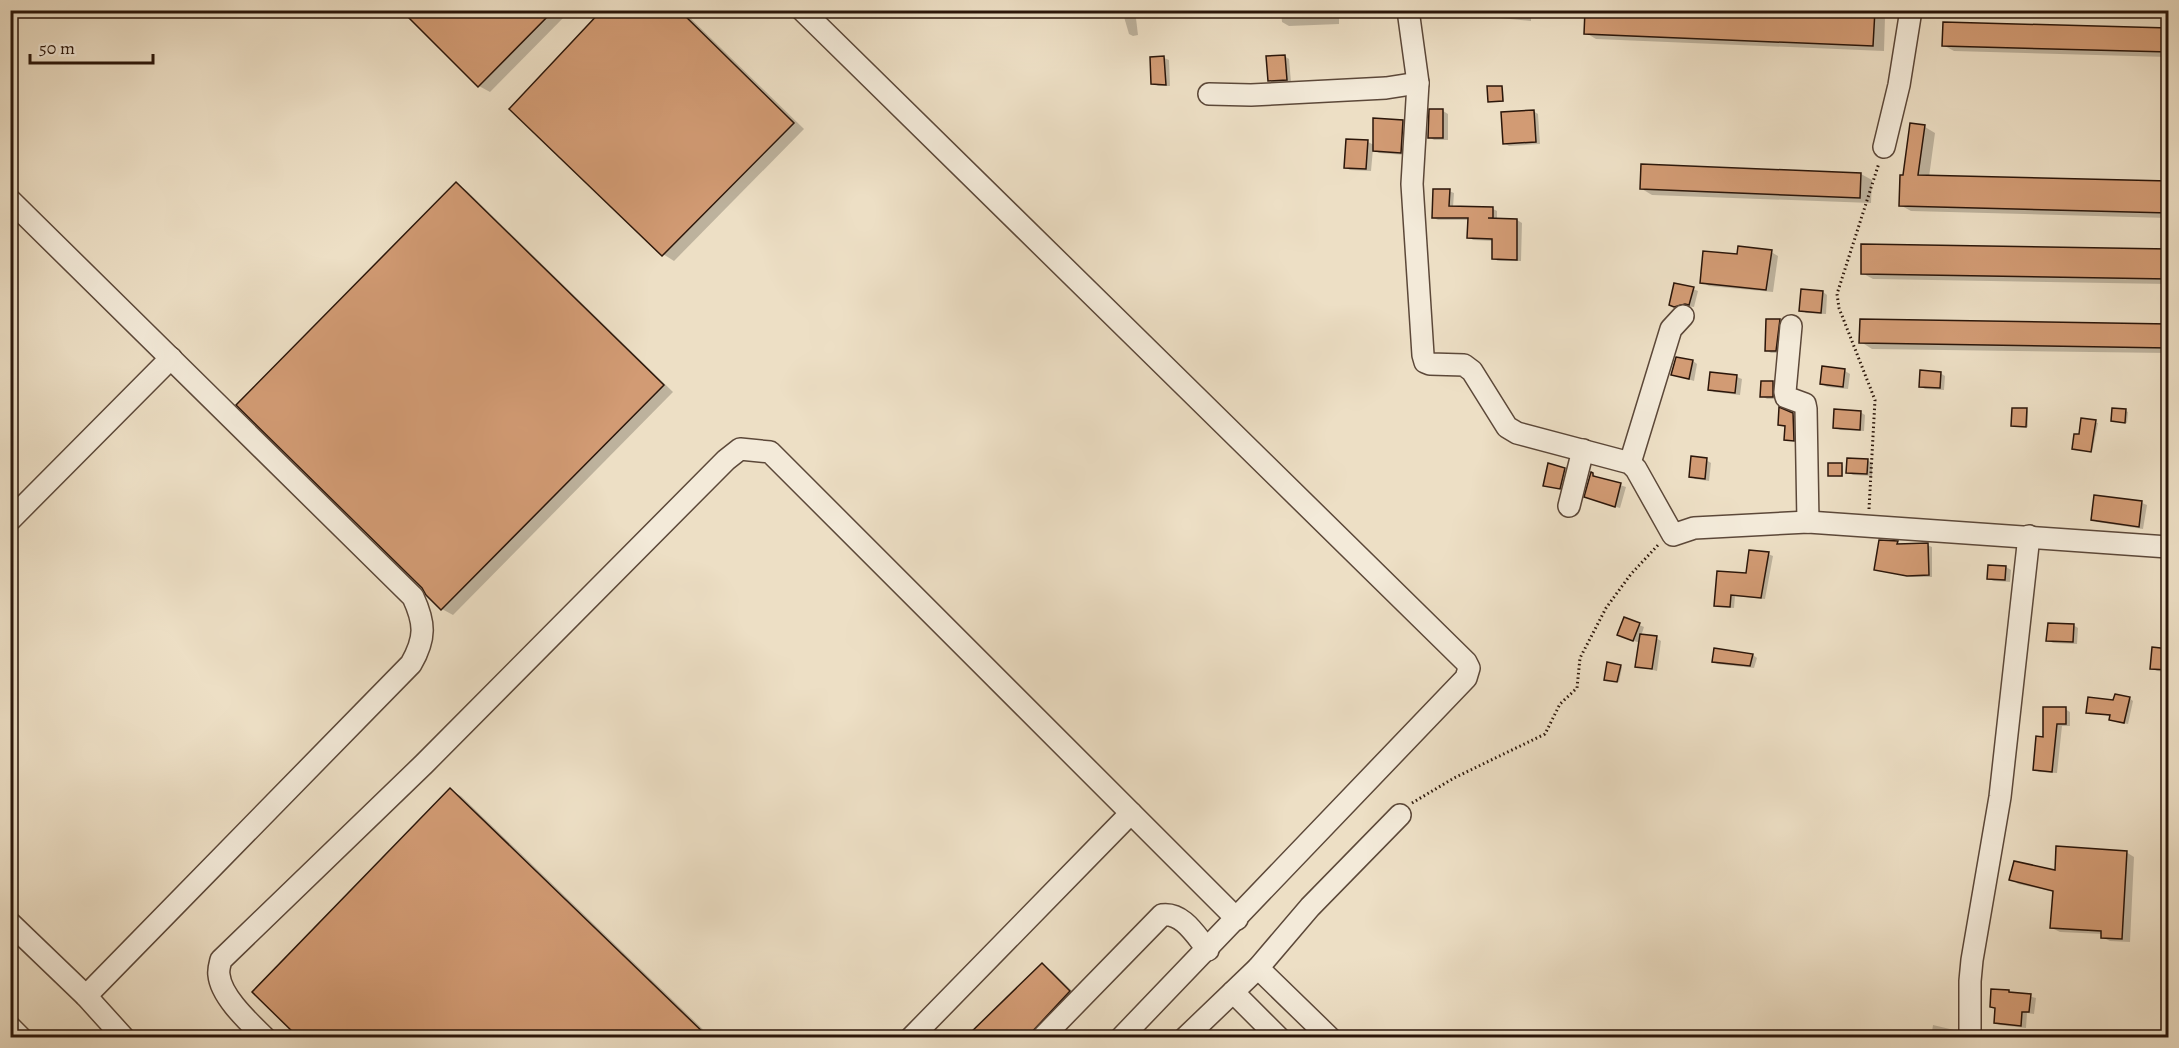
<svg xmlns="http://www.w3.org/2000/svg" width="2179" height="1048" viewBox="0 0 2179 1048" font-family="Alegreya,serif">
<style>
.shadow{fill:#0003}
.building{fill:#d29b74;stroke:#2b160a;stroke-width:1.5}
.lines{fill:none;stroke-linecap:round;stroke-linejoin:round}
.minor-casing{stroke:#5c4839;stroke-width:24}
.path{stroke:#2b160a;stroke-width:3;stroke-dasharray:1.5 3;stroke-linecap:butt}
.minor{stroke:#f3ead9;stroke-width:21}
</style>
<rect width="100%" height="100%" fill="#eddfc5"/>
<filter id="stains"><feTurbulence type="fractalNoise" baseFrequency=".00333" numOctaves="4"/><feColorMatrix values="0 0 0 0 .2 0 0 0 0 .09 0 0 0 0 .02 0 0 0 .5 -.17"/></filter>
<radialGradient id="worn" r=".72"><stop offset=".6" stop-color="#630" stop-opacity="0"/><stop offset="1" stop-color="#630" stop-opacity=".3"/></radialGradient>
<!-- shadow -->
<g class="shadow">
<path d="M403 10H571L490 92 479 86Z"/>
<path d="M604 10H682L804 129 674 261 663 254Z"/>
<path d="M1122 10H1135L1138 35 1133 36 1129 34Z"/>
<path d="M1281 10H1339V24L1289 26 1282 22Z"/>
<path d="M1473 10H1531V21L1478 16 1473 13Z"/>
<path d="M1874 11 1885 17 1884 51 1596 39 1586 33Z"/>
<path d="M2168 30V57L1954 51 1943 45Z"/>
<path d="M1284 56 1289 59 1291 82 1275 83 1270 80Z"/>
<path d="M1164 58 1169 60 1170 86H1158L1153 83Z"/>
<path d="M1501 87 1503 88 1504 102 1489 101Z"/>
<path d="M1431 111H1443L1448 114V140H1434L1429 137Z"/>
<path d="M1533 111 1538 114 1540 144 1509 146 1504 143Z"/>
<path d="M1403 121 1408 124 1406 155 1379 153 1373 149 1371 171 1350 170 1345 167 1347 140 1368 142 1374 145Z"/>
<path d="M1912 125 1925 127 1935 133 1929 177 2168 183V218L1911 211 1900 205Z"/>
<path d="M1861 174 1872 180 1871 203 1652 195 1642 189Z"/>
<path d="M456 184 467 191 673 392 453 615 442 609 427 594Z"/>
<path d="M1449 191 1454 193 1453 207 1493 209 1497 211V220H1517L1522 223 1521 261H1498L1493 258V241L1473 240 1469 237 1470 220H1438L1434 218Z"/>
<path d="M2168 250V284L1873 279 1862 273Z"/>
<path d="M1771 252 1778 256 1773 292 1709 286 1702 282 1738 256Z"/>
<path d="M1693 289 1698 291 1694 307 1686 306 1680 309 1670 305Z"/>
<path d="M1823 292 1827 295 1826 314 1806 313 1801 310Z"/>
<path d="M1768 320 1780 321 1785 323 1781 353H1771L1766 350Z"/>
<path d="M2168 326V353L1872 349 1861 342Z"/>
<path d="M1693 361 1697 364 1694 381 1672 374Z"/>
<path d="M1845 371 1850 374 1848 389 1827 387 1822 384Z"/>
<path d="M1940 373 1945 376 1944 390 1925 389 1920 386Z"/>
<path d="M1711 374 1737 377 1742 379 1740 395 1714 392 1709 389Z"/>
<path d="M1773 383 1778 385V399H1767L1762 396Z"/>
<path d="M2027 410 2028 411V427L2012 425Z"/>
<path d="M2126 411 2128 412 2127 423 2113 421Z"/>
<path d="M1860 412 1865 415 1864 431 1840 430 1835 427Z"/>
<path d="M1793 415 1797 417 1798 442 1786 440V427L1779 424Z"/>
<path d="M2083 420 2098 423 2092 452 2075 449 2080 436Z"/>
<path d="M1706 460 1711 463 1709 481 1695 479 1691 476Z"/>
<path d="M1867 460 1872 463V476L1853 475 1848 472Z"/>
<path d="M1841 464 1843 466V477L1829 475Z"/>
<path d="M1561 467 1570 472 1565 491 1545 485Z"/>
<path d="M1593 474 1598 478 1626 487 1620 508 1591 499Z"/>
<path d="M2096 497 2142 503 2147 505 2143 529 2097 522 2092 519Z"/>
<path d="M1897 542 1902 545H1927L1932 547V577H1912L1875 569Z"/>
<path d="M1768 554 1773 556 1765 599 1735 596 1734 608 1720 607 1715 605Z"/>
<path d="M1990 566 2006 567 2011 570 2010 582 1994 581 1989 579Z"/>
<path d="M1625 619 1644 627 1641 636 1656 638 1661 641 1657 671 1637 666 1640 643 1623 637Z"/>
<path d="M2073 625 2078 628 2077 644 2053 643 2048 640Z"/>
<path d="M1715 649 1753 655 1757 658 1754 668 1717 664 1713 661Z"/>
<path d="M2168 650V672L2157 671 2152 668Z"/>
<path d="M1620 666 1622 667 1619 682 1607 680Z"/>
<path d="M2129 698 2133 701 2128 724 2114 721 2110 719 2111 716 2088 712 2114 701Z"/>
<path d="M2065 709 2070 712V726H2062L2057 773 2039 772 2034 769 2045 739Z"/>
<path d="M450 790 461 796 712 1038H301Z"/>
<path d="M2126 852 2134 857 2130 942 2110 941 2102 937 2103 934 2060 932 2052 928 2055 892 2018 884 2011 879 2056 872Z"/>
<path d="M1042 965 1052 971 1079 998 1041 1038H967Z"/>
<path d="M2008 991 2036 998 2034 1014 2027 1013 2026 1028 2000 1025 1995 1023 1997 1010 1991 1006Z"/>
<path d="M1933 1025 1954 1030 1952 1038H1931Z"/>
</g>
<!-- building -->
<g class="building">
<path d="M401 10H554L478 87Z"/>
<path d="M602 10H679L794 123 662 256 509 109Z"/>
<path d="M1585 10H1875L1873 46 1584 34Z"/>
<path d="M1943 22 2169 28V52L1942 46Z"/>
<path d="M1285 55 1287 80 1268 81 1266 56Z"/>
<path d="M1164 56 1166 85 1151 84 1150 57Z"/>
<path d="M1487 86H1502L1503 101 1488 102Z"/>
<path d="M1429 109H1443V138H1428Z"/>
<path d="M1534 110 1536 142 1503 144 1501 112Z"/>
<path d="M1373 118 1403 120 1401 153 1373 151Z"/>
<path d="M1910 123 1925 125 1918 175 2169 181V213L1899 206 1900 175H1903Z"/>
<path d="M1346 139 1368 140 1366 169 1344 168Z"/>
<path d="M1641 164 1861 173 1860 198 1640 189Z"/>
<path d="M456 182 664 385 441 610 426 595 422 588 236 405Z"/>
<path d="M1433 189H1450L1449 206 1493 207V218H1488L1517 219V260L1492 259V239L1467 238 1468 218H1432Z"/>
<path d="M1861 244 2169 249V279L1861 274Z"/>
<path d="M1738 246 1772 250 1766 290 1700 283 1703 251 1737 254Z"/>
<path d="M1674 283 1694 287 1689 305 1685 304 1674 307 1669 305Z"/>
<path d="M1801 289 1823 291 1821 313 1799 311Z"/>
<path d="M1766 319H1780L1776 351H1765Z"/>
<path d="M1860 319 2169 324V348L1859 343Z"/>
<path d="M1676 357 1693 360 1689 379 1671 375Z"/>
<path d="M1822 366 1845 369 1843 387 1820 384Z"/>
<path d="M1920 370 1941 372 1940 388 1919 387Z"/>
<path d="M1710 372 1737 375 1735 393 1708 390Z"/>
<path d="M1761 381H1773V397H1760Z"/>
<path d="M1779 407 1793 413 1794 441 1784 440 1785 426 1778 425Z"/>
<path d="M2012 408H2027L2026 427 2011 426Z"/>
<path d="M2112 408 2126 409 2125 423 2111 421Z"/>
<path d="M1834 409 1861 411 1860 430 1833 428Z"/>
<path d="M2081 418 2096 420 2091 452 2072 449 2074 434H2079Z"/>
<path d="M1691 456 1707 458 1705 479 1689 477Z"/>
<path d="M1847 458 1868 459 1867 474 1846 473Z"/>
<path d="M1548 463 1565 468 1560 489 1543 486Z"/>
<rect x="1828" y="463" width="14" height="13"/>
<path d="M1591 472 1593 473V476L1621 483 1615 507 1584 497Z"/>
<path d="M2094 495 2142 501 2139 527 2091 520Z"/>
<path d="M1879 540 1898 541 1897 544 1928 543 1929 575 1907 576 1874 570Z"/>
<path d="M1749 550 1769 552 1761 598 1731 595 1730 607 1714 606 1717 571 1746 573Z"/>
<path d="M1988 565 2006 566 2005 580 1987 579Z"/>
<path d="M1624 617 1640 623 1633 641 1617 635Z"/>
<path d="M2048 623 2074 624 2073 642 2046 641Z"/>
<path d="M1640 634 1657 636 1652 669 1635 667Z"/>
<path d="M2152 647 2169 649V670L2150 669Z"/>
<path d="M1714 648 1753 654 1750 666 1712 662Z"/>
<path d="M1607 662 1621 665 1617 682 1604 680Z"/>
<path d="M2115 694 2130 697 2124 723 2109 720 2110 715 2086 713 2088 697 2113 700Z"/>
<path d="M2043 707H2066V724H2057L2052 772 2033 770 2036 736 2043 737Z"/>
<path d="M450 788 709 1038H299L252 992Z"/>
<path d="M2056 846 2127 851 2122 939 2101 938V931L2050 928 2053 891 2009 880 2014 861 2055 870Z"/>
<path d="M1042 963 1070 991 1030 1034 1027 1038H965Z"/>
<path d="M1991 989 2009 990V992L2031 994 2029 1012H2022L2021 1026 1994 1023 1995 1008 1990 1007Z"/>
</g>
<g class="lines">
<!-- minor casing -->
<g class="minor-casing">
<g id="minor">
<path d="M802 10 1466 662 1469 668 1466 678 1121 1038"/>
<path d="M1408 10 1418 83 1412 184 1423 355 1425 362 1430 364 1464 365 1472 371 1507 427 1517 433 1630 463 1636 469 1673 535 1694 528 1808 522 2168 547"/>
<path d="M1209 94 1251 95 1386 88 1418 83"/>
<path d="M1884 147 1899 85 1911 10"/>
<path d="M10 200 413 597C425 623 426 638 411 664L86 996"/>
<path d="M1791 326 1785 392 1786 397 1805 404 1806 409 1808 522"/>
<path d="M1630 463 1671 329 1683 316"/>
<path d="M1569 506 1583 450"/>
<path d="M10 520 171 358"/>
<path d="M10 923 86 996 124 1038"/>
<path d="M1258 968 1330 1038"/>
<path d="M1233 992 1279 1038"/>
<path d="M10 1027 21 1038"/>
<path d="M265 1038C250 1023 221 997 219 975 218 970 220 964 221 960L424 764 726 460 740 449 770 452 1237 919"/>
<path d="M911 1038 1131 813"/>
<path d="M1042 1038 1162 915C1183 912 1196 936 1208 950"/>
<path d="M1185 1038 1258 968 1310 907 1400 815"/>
<path d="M1970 1038V981L1972 960 2000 797 2029 536"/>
</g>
</g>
<!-- path -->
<g class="path">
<path d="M1869 509 1875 400 1839 308 1837 294 1879 163"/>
<path d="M1412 803 1454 778 1545 734 1560 704 1577 688 1580 658 1606 608 1631 574 1659 544"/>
</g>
<!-- minor -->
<use href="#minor" class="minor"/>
</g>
<!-- margin -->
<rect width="2179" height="1048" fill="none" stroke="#eddfc5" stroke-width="36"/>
<rect x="12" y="12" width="2155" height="1024" fill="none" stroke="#2b160a" stroke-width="3"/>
<rect x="18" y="18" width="2143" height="1012" fill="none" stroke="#2b160a" stroke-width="1.5"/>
<!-- scale -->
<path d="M30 54v9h123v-9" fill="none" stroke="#2b160a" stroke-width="3"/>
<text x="39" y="54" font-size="18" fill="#2b160a" stroke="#f3ead9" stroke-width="4.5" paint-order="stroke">50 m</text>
<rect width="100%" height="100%" filter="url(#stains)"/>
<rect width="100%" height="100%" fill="url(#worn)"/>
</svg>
